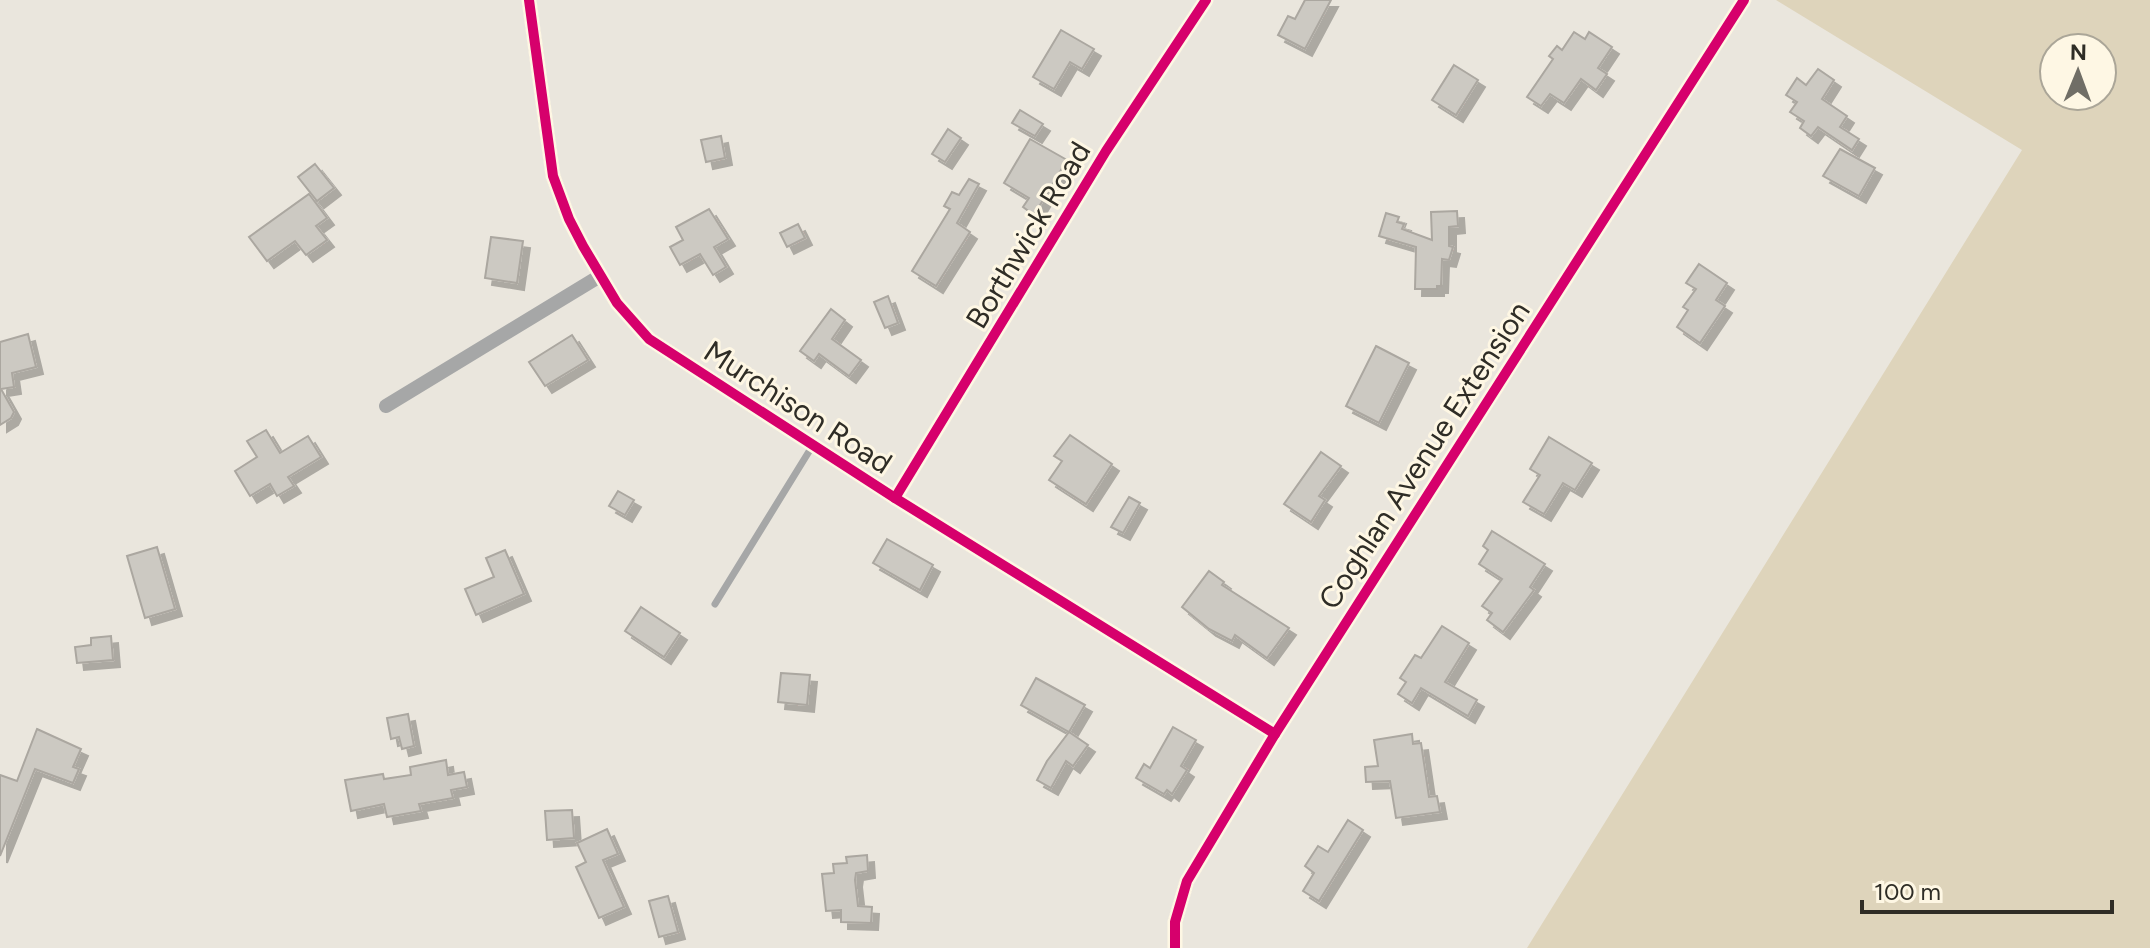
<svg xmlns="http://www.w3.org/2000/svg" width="2150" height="948" viewBox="0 0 2150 948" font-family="Figtree,sans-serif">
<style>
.green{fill:#ded4bb;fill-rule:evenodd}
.building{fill:#ccc9c2;stroke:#aba7a0;stroke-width:2;filter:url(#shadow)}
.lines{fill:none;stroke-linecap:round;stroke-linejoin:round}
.service{stroke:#a6a7a7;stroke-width:7}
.minor{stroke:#a6a7a7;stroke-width:14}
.cycleway-casing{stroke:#fef7e4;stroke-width:15}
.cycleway{stroke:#d6006c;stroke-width:10}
.labels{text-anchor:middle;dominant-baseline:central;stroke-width:6;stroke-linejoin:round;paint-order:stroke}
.street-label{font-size:30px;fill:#2f2d26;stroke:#fef7e4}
</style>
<defs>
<filter id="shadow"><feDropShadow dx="7" dy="7" stdDeviation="0" flood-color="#0004"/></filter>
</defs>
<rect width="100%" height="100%" fill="#eae6dd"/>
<!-- green -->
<path class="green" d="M1776 0H2150V948H1527L2022 150ZM2054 48H2102V96H2054Z"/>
<!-- building -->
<g class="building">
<path d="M1305 0H1331L1305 49 1278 35 1288 16 1295 19Z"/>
<path d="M1061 30 1094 49 1082 69 1070 62 1054 89 1033 77Z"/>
<path d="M1574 32 1585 39 1589 32 1612 47 1598 68 1607 74 1596 90 1581 79 1564 103 1550 94 1541 106 1527 97 1553 59 1549 56 1557 46 1562 50Z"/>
<path d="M1454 65 1478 80 1456 115 1432 100Z"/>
<path d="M1818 69 1834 80 1822 99 1847 116 1840 127 1859 139 1852 150 1818 127 1811 136 1800 128 1804 121 1790 112 1797 102 1786 95 1797 78 1806 85Z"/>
<path d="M1020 110 1043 124 1035 136 1012 123Z"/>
<path d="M948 129 961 138 945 162 932 154Z"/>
<path d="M721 136 725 158 706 162 701 140Z"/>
<path d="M1030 139 1067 160 1034 215 1023 207 1029 198 1004 183Z"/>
<path d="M1840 149 1875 168 1859 196 1823 176Z"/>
<path d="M315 164 334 188 317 201 298 177Z"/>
<path d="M969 179 979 184 957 223 970 232 936 286 912 271 950 209 944 206 952 192 959 195Z"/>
<path d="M309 194 327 218 316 226 327 240 306 255 295 241 267 261 249 237Z"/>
<path d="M709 209 728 239 714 247 726 267 713 275 700 254 680 265 670 247 683 240 676 227Z"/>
<path d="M1457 211 1458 226 1449 227V246L1453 247 1449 260 1442 259 1441 286H1437V289H1415L1416 247 1379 236 1386 213 1399 217 1397 222 1404 224 1402 229 1432 240 1431 212Z"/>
<path d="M798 224 805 238 787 247 780 233Z"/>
<path d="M491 237 523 241 517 283 485 278Z"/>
<path d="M1699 264 1727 283 1716 300 1725 306 1700 343 1677 327 1688 310 1683 307 1696 289 1686 283Z"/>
<path d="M888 296 898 323 885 328 874 302Z"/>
<path d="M831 309 845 320 832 339 861 360 849 376 819 354 814 361 800 351Z"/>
<path d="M28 334 36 367 12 373 14 387 1 389 14 412 11 418 0 425V342Z"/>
<path d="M572 335 588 360 545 386 529 362Z"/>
<path d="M1376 346 1409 363 1379 423 1346 406Z"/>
<path d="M266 430 280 453 308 436 321 457 288 477 294 486 277 496 270 484 250 496 235 471 257 457 247 441Z"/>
<path d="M1070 435 1112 464 1086 504 1049 480 1062 461 1054 456Z"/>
<path d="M1549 437 1592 463 1575 490 1563 483 1544 514 1523 502 1540 475 1530 469Z"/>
<path d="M1321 452 1341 466 1319 496 1325 500 1311 522 1284 504Z"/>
<path d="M618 491 634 500 625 515 609 506Z"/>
<path d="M1129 497 1140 503 1123 533 1111 527Z"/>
<path d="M1492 531 1545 564 1530 587 1534 590 1503 632 1487 620 1492 613 1482 606 1502 579 1479 564 1488 550 1483 546Z"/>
<path d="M887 539 933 565 920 590 873 563Z"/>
<path d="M157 547 175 609 145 618 127 556Z"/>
<path d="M505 550 524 594 476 615 465 589 494 577 486 558Z"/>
<path d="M1209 571 1224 582 1222 585 1289 628 1267 658 1235 635 1232 641 1209 629 1182 607Z"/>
<path d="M641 607 680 633 664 657 625 631Z"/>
<path d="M1442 626 1469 643 1445 682 1477 700 1468 716 1421 688 1412 703 1398 694 1406 682 1400 678 1415 655 1421 658Z"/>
<path d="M111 636 113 660 77 663 75 647 91 645V638Z"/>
<path d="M781 673 810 675 807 705 778 702Z"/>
<path d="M1036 678 1085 705 1069 732 1021 705Z"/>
<path d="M408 714 414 746 402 749 399 737 391 739 387 718Z"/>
<path d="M1173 727 1196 740 1181 766 1187 770 1172 794 1167 790 1164 794 1136 778 1144 764 1150 768Z"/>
<path d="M37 729 81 749 73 767 79 769 73 783 35 769 0 856V775L17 781Z"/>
<path d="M1069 732 1088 745 1073 766 1066 761 1051 788 1037 780 1047 761Z"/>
<path d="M1412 734 1413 744 1421 743 1429 797 1437 796 1440 812 1396 818 1390 781 1366 782 1365 767 1378 766 1374 740Z"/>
<path d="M446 760 448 775 464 772 467 787 451 790 453 798 419 804 421 811 387 817 384 804 351 811 345 780 383 774 384 779 411 775 410 767Z"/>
<path d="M572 810 574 838 547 840 545 811Z"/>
<path d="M1348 820 1363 830 1319 901 1303 891 1314 873 1305 866 1318 846 1328 852Z"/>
<path d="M607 829 618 854 603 860 624 907 599 918 576 867 586 862 577 843Z"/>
<path d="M867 855 868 871 856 873 855 880 858 906 872 907 871 923 841 922V910L826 911 822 874 834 873 833 864 847 863 846 857Z"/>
<path d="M668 896 678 932 659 937 649 901Z"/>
</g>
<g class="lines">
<!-- service -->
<path class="service" d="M715 604 813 445"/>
<!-- minor -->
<g class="minor">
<path d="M529 0 553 176 569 219 583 246 617 303 649 339 895 498 1275 734"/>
<path d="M386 406 600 276"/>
<path d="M895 498 1106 151 1206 0"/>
<path d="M1175 948V922L1187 881 1275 734 1744 0"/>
</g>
<!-- cycleway casing -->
<g class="cycleway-casing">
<g id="cycleway">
<path d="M529 0 553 176 569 219 583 246 617 303 649 339 895 498 1275 734"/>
<path d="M895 498 1106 151 1206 0"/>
<path d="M1175 948V922L1187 881 1275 734 1744 0"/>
</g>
</g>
<!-- cycleway -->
<use href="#cycleway" class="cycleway"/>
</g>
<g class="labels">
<!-- street labels -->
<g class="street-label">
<text transform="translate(1028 235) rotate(-59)">Borthwick Road</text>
<text transform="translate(798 407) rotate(33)">Murchison Road</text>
<text transform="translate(1424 455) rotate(-57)">Coghlan Avenue Extension</text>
</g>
</g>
<!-- north arrow -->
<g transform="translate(2078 72) rotate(1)"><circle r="38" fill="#fef7e4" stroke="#aba698" stroke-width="2"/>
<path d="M0-6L14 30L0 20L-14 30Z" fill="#706e66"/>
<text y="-12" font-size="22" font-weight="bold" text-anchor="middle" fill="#2f2d26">N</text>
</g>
<!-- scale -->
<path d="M1862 900v12h250v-12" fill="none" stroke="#2f2d26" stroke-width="4"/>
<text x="1874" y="900" font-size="24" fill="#2f2d26" stroke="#fef7e4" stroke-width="6" paint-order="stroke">100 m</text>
</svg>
